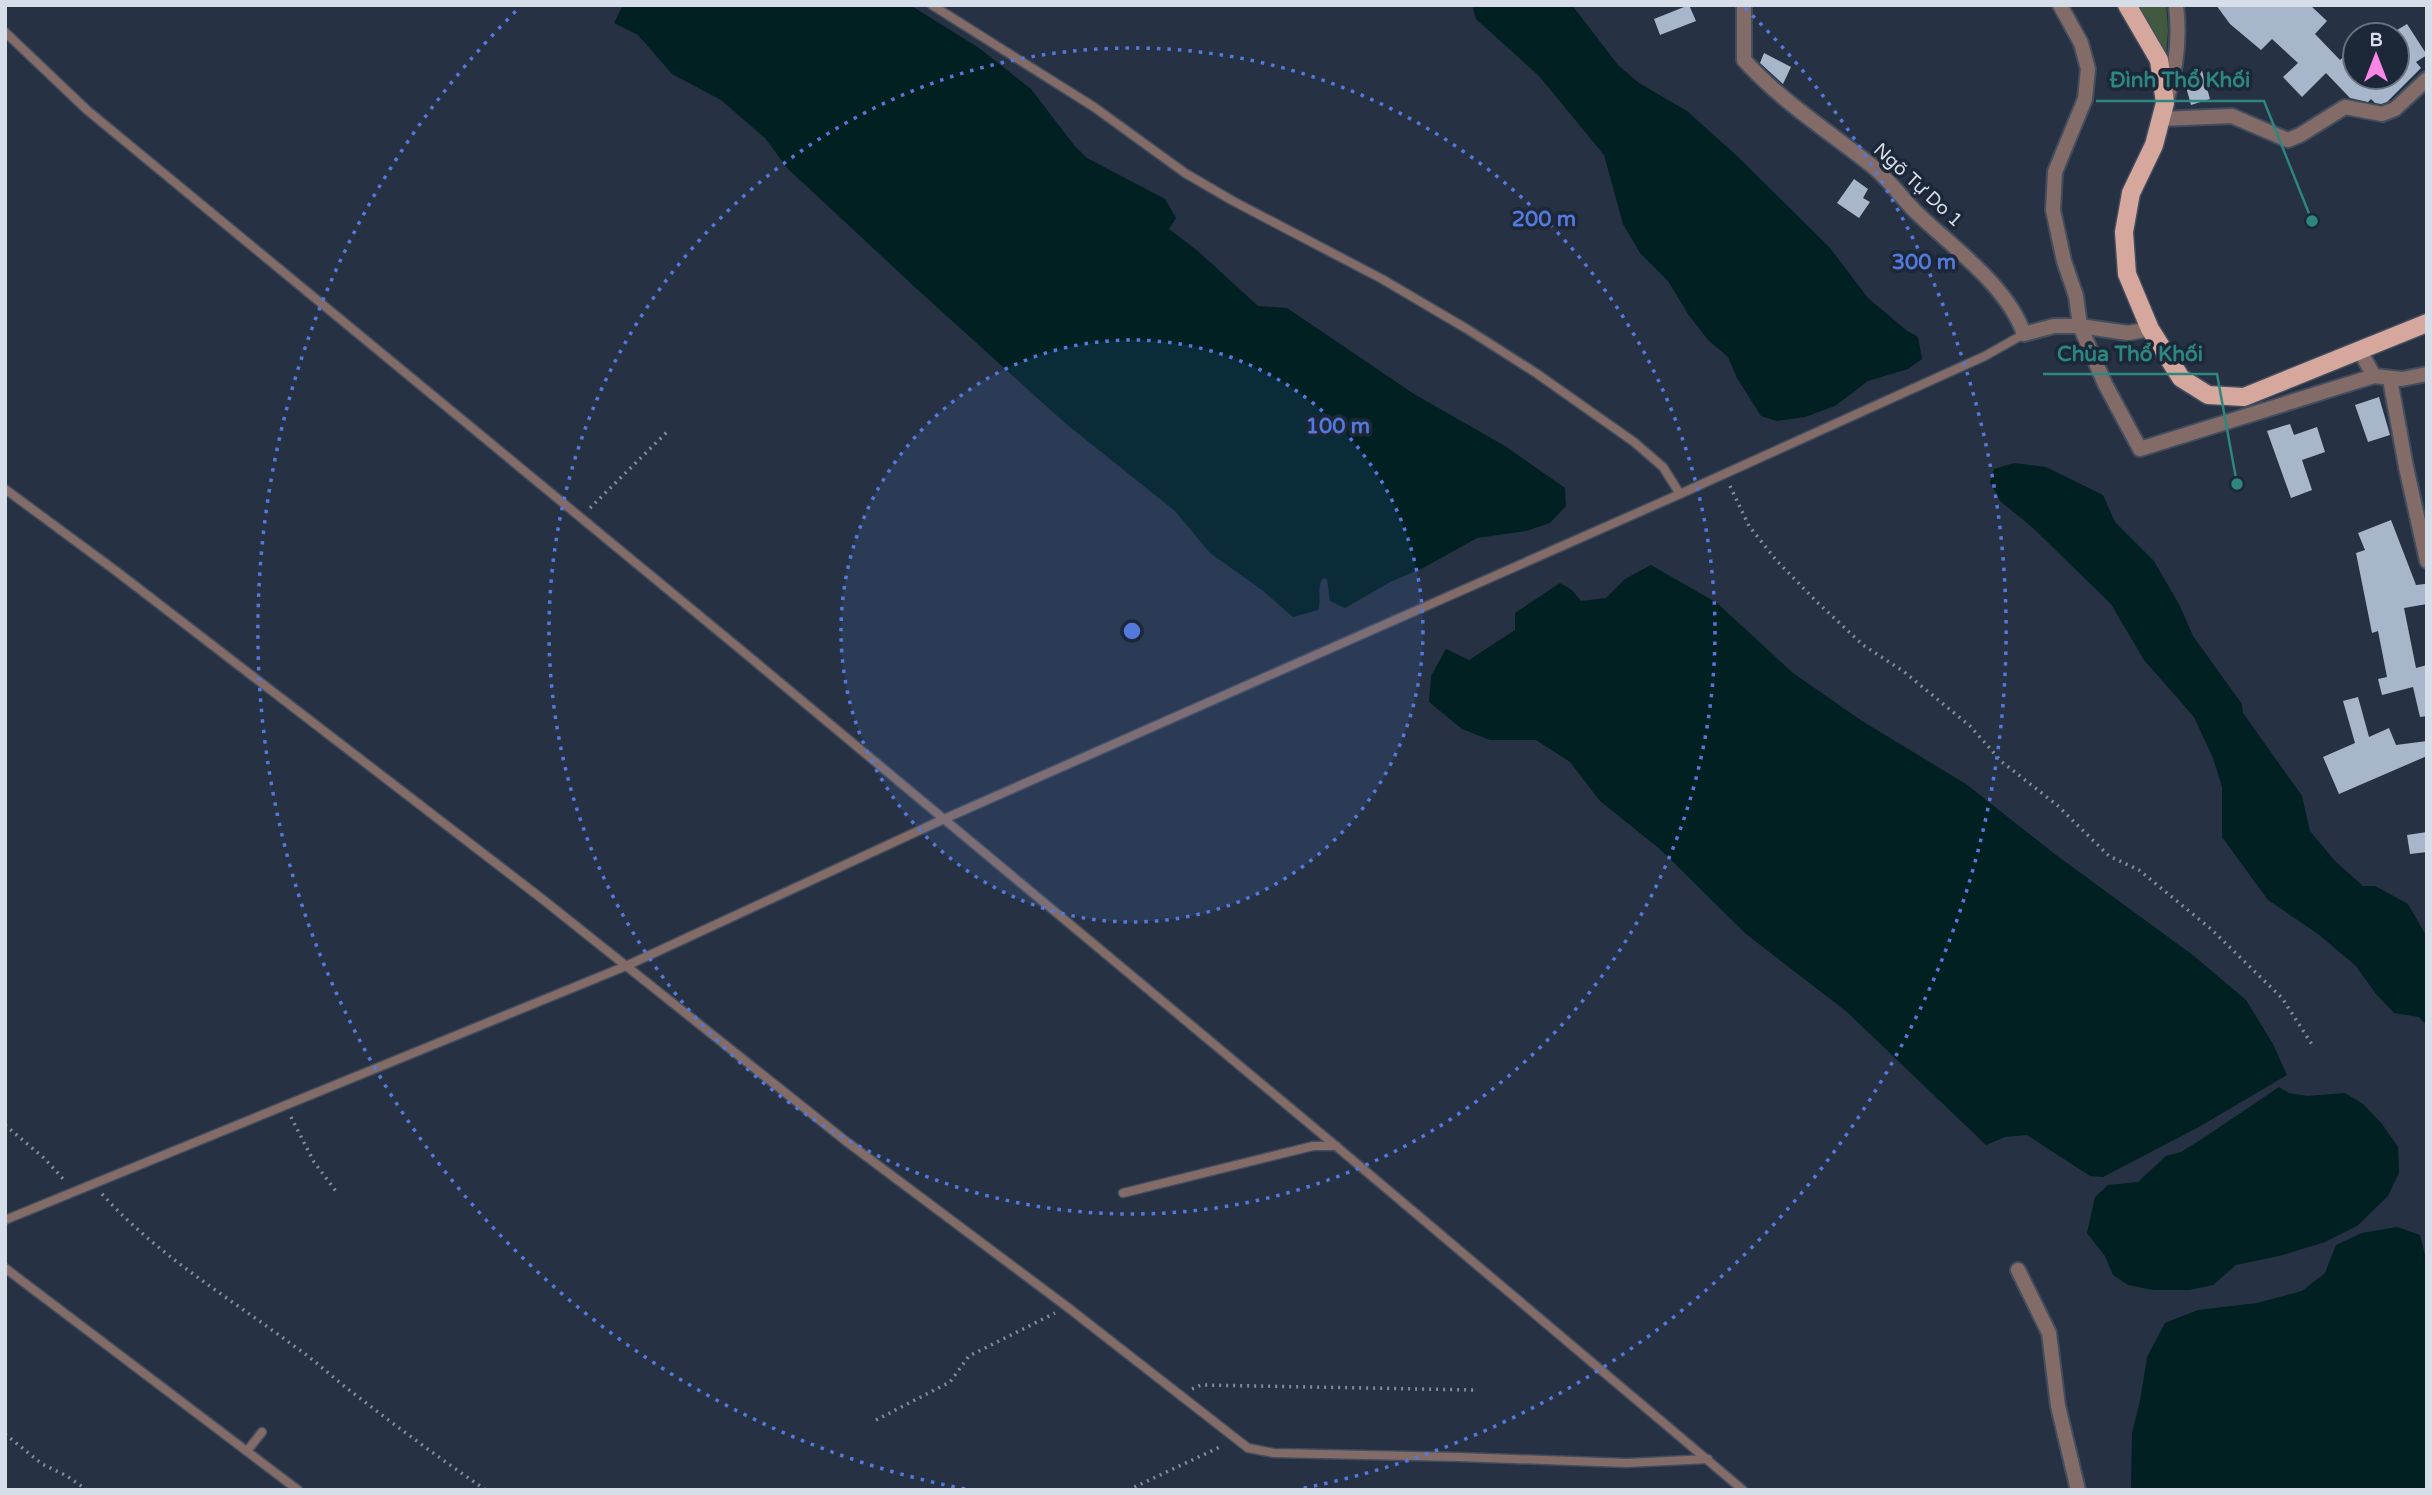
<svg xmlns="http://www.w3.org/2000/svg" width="2432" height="1495" viewBox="0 0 2432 1495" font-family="'Varela Round',sans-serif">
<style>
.green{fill:#40593f}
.water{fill:#002022}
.building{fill:#a8b6cc}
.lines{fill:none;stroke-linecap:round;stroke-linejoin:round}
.service-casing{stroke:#424d5e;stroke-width:11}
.minor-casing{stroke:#424d5e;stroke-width:18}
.primary-casing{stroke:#424d5e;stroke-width:21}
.path{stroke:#828c9a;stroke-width:3.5;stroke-dasharray:2 5;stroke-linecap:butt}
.service{stroke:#836c67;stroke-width:8}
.minor{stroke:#836c67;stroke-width:14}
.primary{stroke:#d5a79d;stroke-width:18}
.ring{fill:none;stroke:#5479dd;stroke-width:3.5;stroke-dasharray:3.5 7}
.labels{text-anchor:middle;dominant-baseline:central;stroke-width:7;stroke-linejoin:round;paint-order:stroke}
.street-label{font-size:19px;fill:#d6dee9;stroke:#1c2738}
.centre{fill:#5479dd;stroke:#1c2738;stroke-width:3.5}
.ring-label{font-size:21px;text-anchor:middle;font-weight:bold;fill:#5479dd;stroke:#1c2738;stroke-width:7;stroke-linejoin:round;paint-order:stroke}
.leader{fill:none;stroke:#2d8680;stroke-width:2.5}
.callout-dot{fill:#2d8680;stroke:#1c2738;stroke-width:2.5}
.callout-label{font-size:21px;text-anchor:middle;font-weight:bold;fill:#2d8680;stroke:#1c2738;stroke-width:7;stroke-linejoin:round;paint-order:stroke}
</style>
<rect width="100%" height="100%" fill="#263143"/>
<!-- green -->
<path class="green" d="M2138 5H2166L2168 30 2166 55Z"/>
<!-- water -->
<g class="water">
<path d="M623 5H910L979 48 1031 89 1074 145 1087 158 1165 199 1176 218 1169 229 1199 252 1258 306 1287 308 1414 394 1505 446 1565 488 1566 506 1550 523 1526 531 1477 538 1423 568 1390 582 1345 608 1330 601 1327 579 1323 578C1316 588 1322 599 1318 610L1293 617 1262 590 1210 553 1175 511 1065 423 918 290 787 168 765 138 721 100 672 74 638 35 614 23Z"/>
<path d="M1472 5H1572L1618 65 1639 83 1687 111 1736 155 1830 248 1868 298 1906 330 1918 337 1922 359 1908 369 1868 381 1835 406 1805 417 1777 421 1761 416 1737 378 1728 357 1708 340 1688 314 1668 281 1640 253 1623 224 1604 155 1539 76 1476 19Z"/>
<path d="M2014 463 2046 467 2103 495 2115 522 2154 561 2180 606 2193 636 2242 704 2243 713 2302 796 2310 831 2335 861 2363 886H2375L2408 904 2427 937V1026L2419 1017 2394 1013 2376 994 2356 966 2318 934 2268 900 2222 837V787L2213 758 2194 717 2144 660 2111 604 2033 528 2000 501 1990 482 1994 469Z"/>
<path d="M1651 565 1717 603 1793 673 1862 721 1966 784 2056 855 2194 956 2246 1000 2273 1044 2287 1075 2197 1128 2103 1177 2090 1176 2027 1135 2005 1137 1986 1145 1847 1012 1746 934 1661 850 1600 801 1570 762 1536 740H1490L1462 729 1429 702 1431 676 1446 649 1469 660 1515 630V613L1560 583 1572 590 1581 601 1606 598 1625 579Z"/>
<path d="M2279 1087 2289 1093 2307 1096 2345 1093 2363 1104 2382 1124 2398 1147 2399 1173 2388 1196 2357 1226 2325 1242 2283 1255 2236 1265 2213 1285 2189 1290H2153L2128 1285 2113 1275 2105 1256 2087 1233 2095 1197 2108 1185 2138 1182 2166 1156 2181 1152 2202 1139Z"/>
<path d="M2397 1227 2420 1235 2427 1263V1490H2131L2132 1433 2140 1401 2147 1357 2165 1323 2198 1310 2257 1303 2302 1291 2325 1273 2336 1245 2362 1233Z"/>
</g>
<!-- building -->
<g class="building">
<path d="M1689 5 1696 21 1660 35 1654 19Z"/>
<path d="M2216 5H2310L2327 21 2315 34 2340 60 2355 46V77H2397V30L2407 24 2427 55 2416 62 2421 68 2387 102 2381 104 2375 103 2371 99 2368 102 2350 98 2326 73 2302 97 2283 77 2298 63 2272 39 2261 50 2230 24Z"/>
<path d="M1764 53 1791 67 1783 84 1760 63Z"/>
<path d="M2202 71 2210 99 2191 105 2183 76Z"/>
<path d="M1854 179 1868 189 1863 198 1870 202 1859 218 1837 203Z"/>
<path d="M2379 397 2390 435 2368 442 2355 405Z"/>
<path d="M2290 424 2294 435 2317 427 2325 452 2302 460 2312 490 2291 498 2267 431Z"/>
<path d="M2391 520 2416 585 2425 584 2427 593V604L2404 608 2416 668 2427 665V716L2420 717 2413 687 2382 695 2378 679 2387 677 2378 631 2372 633 2356 553 2365 550 2358 533Z"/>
<path d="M2358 697 2369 737 2389 728 2396 745 2427 741V756L2339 794 2323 757 2355 743 2343 701Z"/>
<path d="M2427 832V852L2410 854 2407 835Z"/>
</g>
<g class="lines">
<!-- service casing -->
<g class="service-casing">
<g id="service">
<path d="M932 5 1094 107 1185 173 1233 201 1382 279 1467 329 1536 373 1634 442 1663 467 1680 494"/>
<path d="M5 32 87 110 746 654 1336 1146 1743 1490"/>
<path d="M5 489 116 571 541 898 847 1142 1066 1306 1248 1448 1274 1453 1458 1457 1627 1463 1708 1459"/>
<path d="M1123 1193 1313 1146H1336"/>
<path d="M5 1220 626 966 944 819 1680 494 1985 356 2024 334"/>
<path d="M5 1268 298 1490"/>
<path d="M247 1451 262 1432"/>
</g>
</g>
<!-- minor casing -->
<g class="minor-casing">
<g id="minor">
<path d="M1744 5V60C1781 101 1828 131 1871 165 1889 179 1903 200 1919 215 1955 249 2008 287 2024 334L2054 326H2080L2128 333 2150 329"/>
<path d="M2060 5 2081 43 2088 69 2085 99 2055 172 2053 210 2064 261 2076 296 2080 326 2105 384 2140 449 2374 376"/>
<path d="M2176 5C2181 46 2174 81 2160 119L2232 116 2288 140 2300 135 2345 107 2382 114 2395 109 2427 79"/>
<path d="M2360 351 2374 376 2402 379 2427 374"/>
<path d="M2390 379 2406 467 2427 561"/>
<path d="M2018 1270 2049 1333 2058 1406 2078 1490"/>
</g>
</g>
<!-- primary casing -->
<g class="primary-casing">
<path id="primary" d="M2127 5 2159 60 2165 103 2154 145 2131 193 2124 232 2127 274 2150 329 2181 378 2208 395 2244 397 2427 323"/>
</g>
<!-- path -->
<g class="path">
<path d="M1730 486 1749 526 1776 560 1817 602 1863 645 1903 671 1970 726 2002 762 2057 805 2109 856 2139 870 2211 929 2282 998 2313 1046"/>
<path d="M590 508 669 430"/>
<path d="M291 1117 314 1162 338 1194"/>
<path d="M5 1125 45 1159 66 1182"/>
<path d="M102 1194C157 1255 228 1297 294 1346 313 1359 330 1375 348 1389 393 1424 439 1458 486 1490"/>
<path d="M1192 1389 1201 1385 1477 1390"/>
<path d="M876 1420 950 1382 969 1356 1055 1313"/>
<path d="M5 1434 42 1464 67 1476 87 1490"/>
<path d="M1128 1490 1222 1446"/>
</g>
<!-- service -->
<use href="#service" class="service"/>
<!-- minor -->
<use href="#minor" class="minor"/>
<!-- primary -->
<use href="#primary" class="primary"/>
</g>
<!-- distance rings -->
<circle cx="1132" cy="631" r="291" fill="#5479dd" fill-opacity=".12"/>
<g class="ring">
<circle cx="1132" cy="631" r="291"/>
<circle cx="1132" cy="631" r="583"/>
<path d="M965 1489A874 874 0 0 1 519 8M1745 8A874 874 0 0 1 1299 1489"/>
</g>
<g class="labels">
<!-- street labels -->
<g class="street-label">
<text transform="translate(1918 185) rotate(43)">Ngõ Tự Do 1</text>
</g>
</g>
<circle cx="1132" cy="631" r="10" class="centre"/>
<g class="ring-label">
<text x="1544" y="226">200 m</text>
<text x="1924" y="269">300 m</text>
<text x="1338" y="433">100 m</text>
</g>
<!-- callouts -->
<path class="leader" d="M2312 221L2264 101H2096M2237 484L2217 374H2043"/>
<g class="callout-dot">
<circle cx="2312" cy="221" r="7"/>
<circle cx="2237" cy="484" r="7"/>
</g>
<g class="callout-label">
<text x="2180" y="87">Đình Thổ Khối</text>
<text x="2130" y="361">Chùa Thổ Khối</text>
</g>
<!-- border -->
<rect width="2432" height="1495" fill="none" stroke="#d6dee9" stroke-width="14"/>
<!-- north arrow -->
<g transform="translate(2376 56)"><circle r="33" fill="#1c2738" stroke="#66707f" stroke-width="2"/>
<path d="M0-5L12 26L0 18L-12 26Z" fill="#fa87e8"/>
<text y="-10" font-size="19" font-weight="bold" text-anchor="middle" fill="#d6dee9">B</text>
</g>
</svg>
